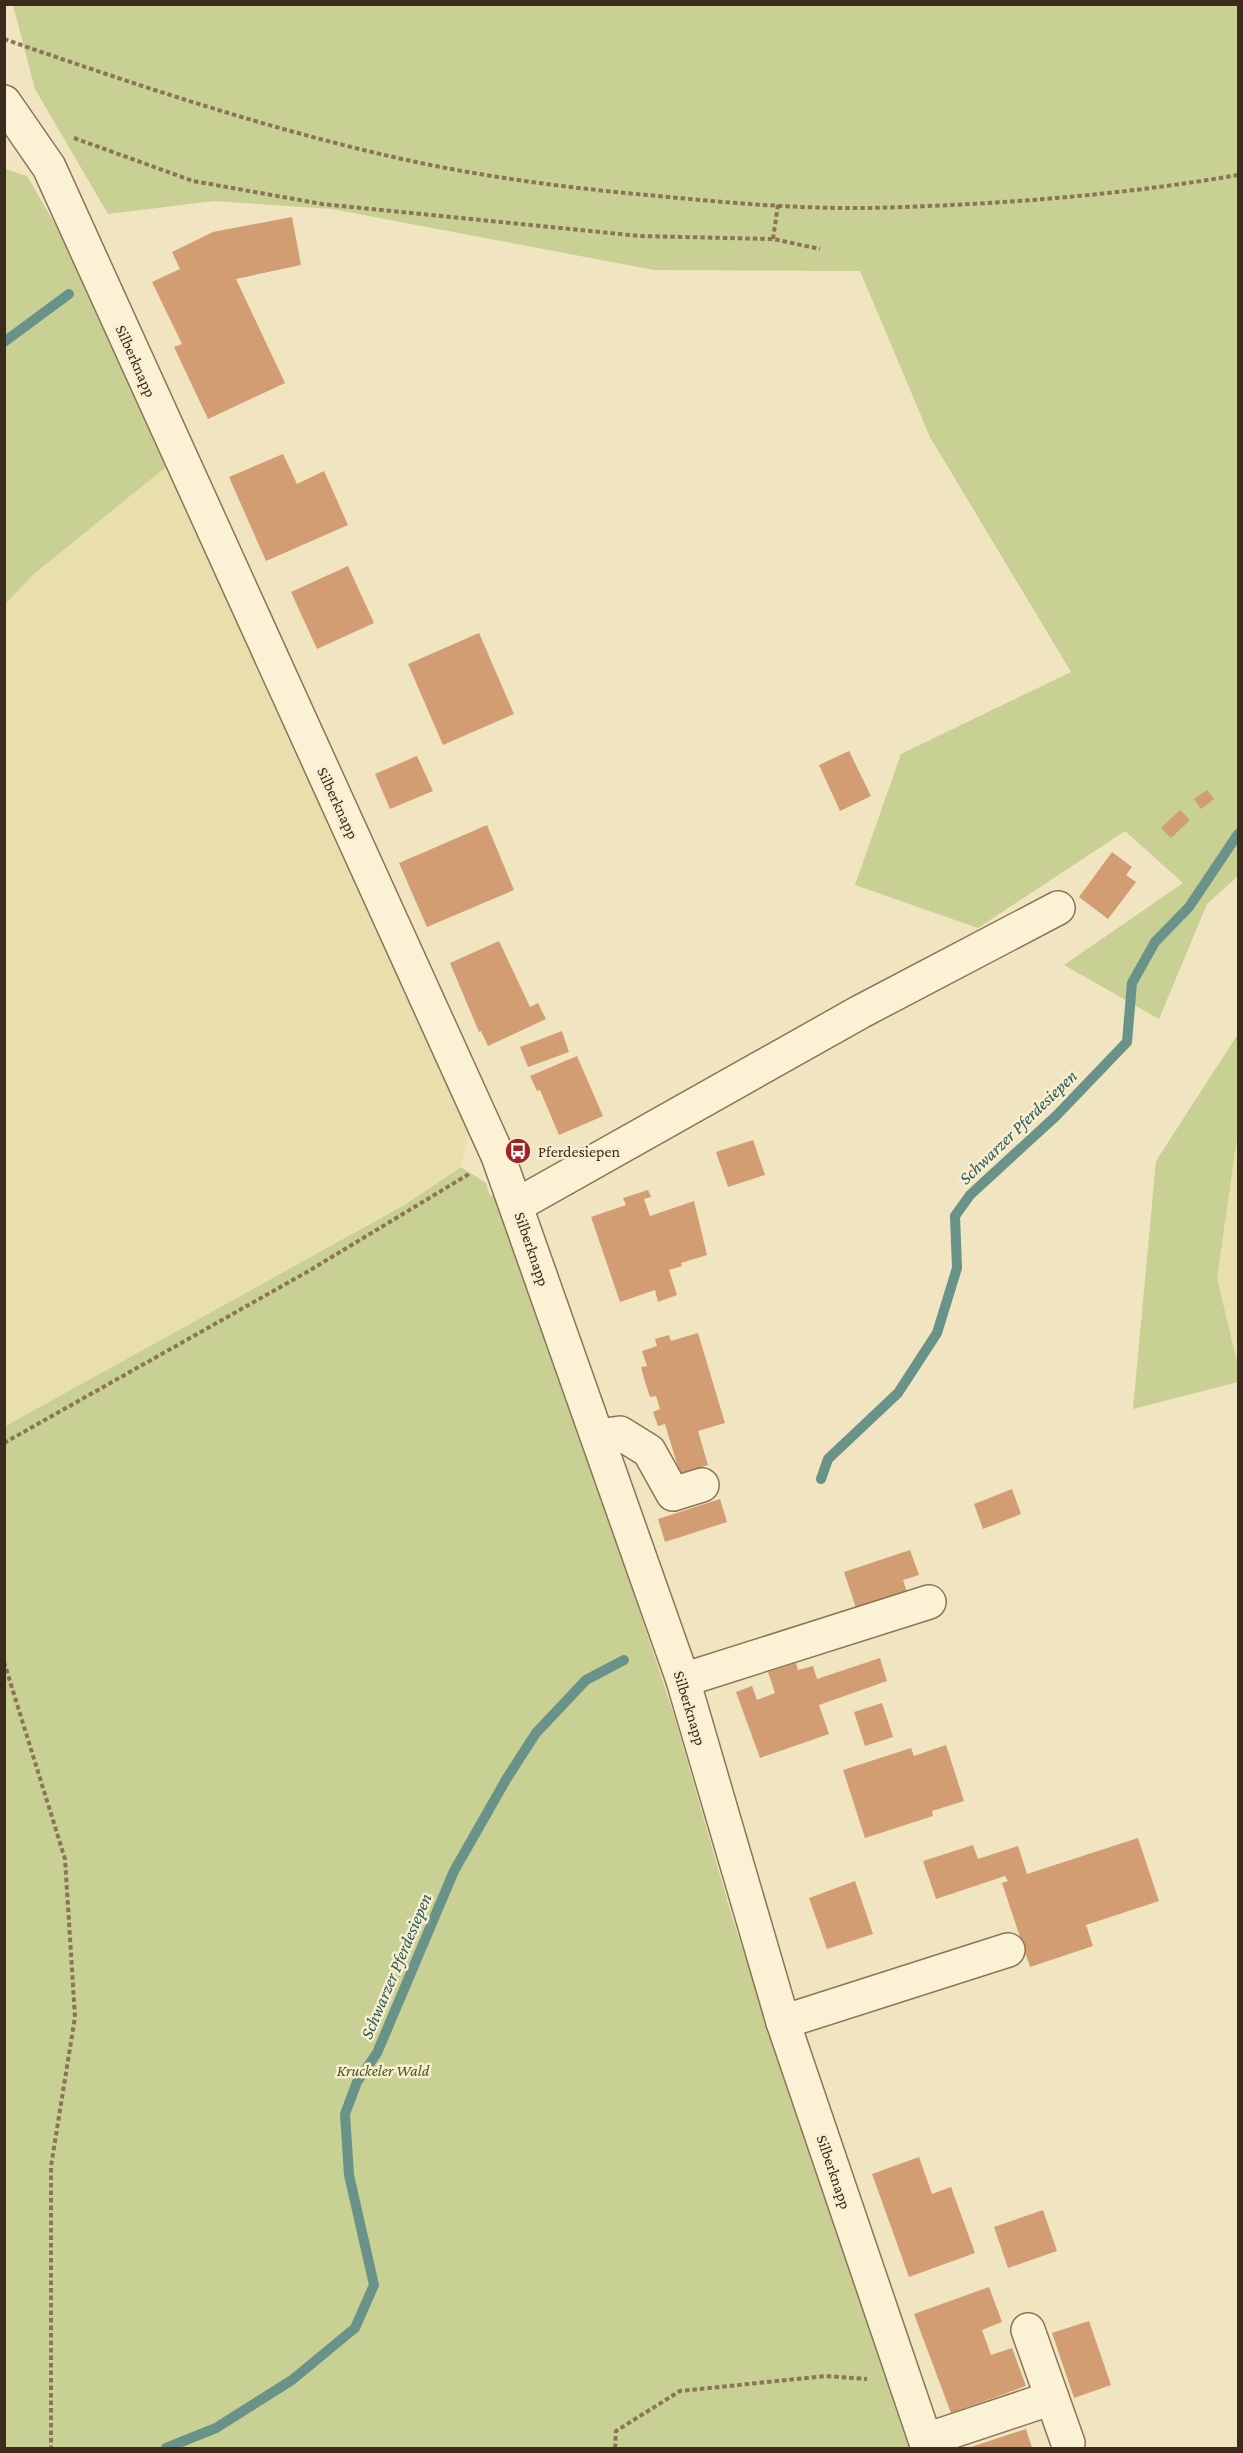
<svg xmlns="http://www.w3.org/2000/svg" width="1243" height="2453" viewBox="0 0 1243 2453" font-family="'Crimson Pro',serif">
<style>
.farmland{fill:#e8dfad}
.green{fill:#c8d093}
.lines{fill:none;stroke-linecap:round;stroke-linejoin:round}
.stream{stroke:#699289;stroke-width:10}
.building{fill:#d29d73}
.minor-casing{stroke:#8c7456;stroke-width:36}
.path{stroke:#8c7456;stroke-width:4;stroke-dasharray:4.5 3;stroke-linecap:butt}
.minor{stroke:#fbf1d4;stroke-width:33}
.labels{text-anchor:middle;dominant-baseline:central;stroke-width:5;stroke-linejoin:round;paint-order:stroke}
.street-label{font-size:16px;fill:#3a2b1c;stroke:#f8eed0}
.poi-label{font-size:16px;fill:#3a2b1c;stroke:#f8eed0;text-anchor:start}
.park-label{font-size:16px;font-style:italic;fill:#495821;stroke:#f8eed0}
.water-label{font-size:18px;font-style:italic;fill:#2a5b59;stroke:#f8eed0}
</style>
<rect width="100%" height="100%" fill="#f1e4c0"/>
<!-- farmland -->
<g class="farmland">
<path d="M166 467 470 1126 461 1167 404 1204 5 1427V604L35 573Z"/>
<path d="M1238 1131V1366L1217 1278Z"/>
</g>
<!-- green -->
<g class="green">
<path d="M13 5H1238V876L1207 904 1159 1019 1064 965 1183 883 1125 831 978 928 855 885 901 754 1071 672 930 437 860 271 654 270 332 209 214 201 108 214 35 89Z"/>
<path d="M5 169 27 176 70 250 166 467 35 573 5 604Z"/>
<path d="M1238 1034V1131L1217 1278 1238 1366V1382L1133 1409 1156 1161Z"/>
<path d="M461 1167 486 1183 490 1196 500 1191 674 1715 732 1917 909 2448H5L4 1427 404 1205Z"/>
</g>
<g class="lines">
<!-- stream -->
<g class="stream">
<path d="M4 342 69 294"/>
<path d="M821 1479 828 1459 898 1393 937 1333 957 1268 955 1216 970 1195 1056 1116 1127 1042 1132 983 1155 942 1189 907 1238 834"/>
<path d="M166 2448 216 2428 292 2380 355 2328 374 2285 349 2175 345 2114 357 2082 377 2053 454 1871 507 1778 536 1733 586 1680 624 1660"/>
</g>
</g>
<!-- building -->
<g class="building">
<path d="M292 217 301 265 236 279 285 383 208 419 174 347 182 344 152 282 180 269 172 252 213 232Z"/>
<path d="M283 454 297 484 324 471 348 525 266 561 229 477Z"/>
<path d="M348 566 374 623 317 649 291 592Z"/>
<path d="M479 633 514 714 443 745 408 664Z"/>
<path d="M849 751 871 796 840 811 819 765Z"/>
<path d="M417 756 433 791 390 809 375 774Z"/>
<path d="M1207 790 1214 799 1201 809 1194 799Z"/>
<path d="M1180 810 1190 820 1171 838 1161 828Z"/>
<path d="M487 825 514 890 427 927 399 863Z"/>
<path d="M1112 852 1132 867 1126 875 1136 882 1108 919 1079 897Z"/>
<path d="M499 941 530 1007 538 1003 546 1019 488 1046 481 1031 479 1032 450 963Z"/>
<path d="M562 1031 569 1052 528 1067 520 1047Z"/>
<path d="M577 1056 603 1116 559 1135 540 1090 537 1091 530 1076Z"/>
<path d="M753 1140 765 1175 728 1187 716 1152Z"/>
<path d="M648 1190 651 1197 644 1199 650 1216 694 1201 707 1255 681 1263 682 1266 669 1270 677 1295 658 1302 655 1290 620 1302 591 1217 626 1205 623 1198Z"/>
<path d="M698 1333 725 1423 698 1431 708 1465 680 1474 665 1424 658 1426 653 1412 660 1409 656 1396 650 1397 645 1382 641 1367 647 1366 642 1351 657 1346 655 1339 669 1335 671 1341Z"/>
<path d="M1012 1489 1021 1514 983 1529 974 1504Z"/>
<path d="M720 1499 727 1522 665 1542 658 1519Z"/>
<path d="M910 1550 919 1575 903 1580 909 1598 858 1614 844 1572Z"/>
<path d="M880 1658 887 1681 819 1705 829 1734 760 1758 736 1692 752 1686 757 1700 775 1693 768 1672 796 1663 798 1670 813 1666 817 1679Z"/>
<path d="M882 1703 893 1737 865 1746 854 1712Z"/>
<path d="M946 1745 964 1801 932 1811 933 1816 865 1838 843 1770 911 1748 914 1756Z"/>
<path d="M1138 1838 1159 1901 1086 1925 1093 1946 1030 1967 1002 1883 1008 1881 1005 1876 936 1899 923 1861 973 1845 978 1859 1018 1846 1027 1874Z"/>
<path d="M855 1881 873 1934 827 1949 809 1898Z"/>
<path d="M919 2157 932 2194 951 2187 975 2253 909 2277 872 2174Z"/>
<path d="M1043 2210 1057 2251 1008 2268 994 2227Z"/>
<path d="M989 2287 1002 2322 982 2330 991 2355 1012 2348 1026 2386 951 2413 914 2314Z"/>
<path d="M1089 2321 1111 2385 1074 2398 1052 2333Z"/>
<path d="M1026 2429 1032 2448H968Z"/>
</g>
<g class="lines">
<!-- minor casing -->
<g class="minor-casing">
<g id="minor">
<path d="M4 102 49 167 498 1156 683 1680 783 2022 928 2448"/>
<path d="M517 1205 860 1012 1058 908"/>
<path d="M598 1436 620 1433 649 1451 673 1494 702 1485"/>
<path d="M683 1680 929 1602"/>
<path d="M783 2022 1008 1950"/>
<path d="M1028 2330 1068 2443"/>
<path d="M926 2440 1052 2398"/>
</g>
</g>
<!-- path -->
<g class="path">
<path d="M4 39C139 86 276 132 416 162 492 178 570 188 647 195 720 202 794 209 868 208 991 205 1116 196 1238 175"/>
<path d="M74 138 193 181 322 204 639 236 773 239 820 249"/>
<path d="M773 239 778 205"/>
<path d="M4 1443 307 1272 469 1174"/>
<path d="M4 1662 65 1859 75 2017 51 2166V2448"/>
<path d="M615 2448 616 2431 680 2391 826 2376 867 2379"/>
</g>
<!-- minor -->
<use href="#minor" class="minor"/>
</g>
<!-- icons -->
<defs>
<g id="bus-disc" transform="scale(1.35)"><circle r="9.5" fill="#a02422" stroke="#f8eed0"/><path d="M-5-6H5V4H4V6H2V4H-2V6H-4V4H-5ZM-3.5-4V0h7V-4ZM-3.5 1.2v1.5H-2V1.2ZM2 1.2v1.5H3.5V1.2Z" fill="#fff"/></g>
</defs>
<g fill-rule="evenodd">
<use href="#bus-disc" x="518" y="1151"/>
</g>
<g class="labels">
<!-- street labels -->
<g class="street-label">
<text transform="translate(136 361) rotate(66)">Silberknapp</text>
<text transform="translate(338 803) rotate(65)">Silberknapp</text>
<text transform="translate(532 1249) rotate(71)">Silberknapp</text>
<text transform="translate(690 1708) rotate(73)">Silberknapp</text>
<text transform="translate(834 2172) rotate(71)">Silberknapp</text>
</g>
<!-- poi labels -->
<g class="poi-label">
<text x="538" y="1151">Pferdesiepen</text>
</g>
<!-- park labels -->
<g class="park-label">
<text x="383" y="2070">Kruckeler Wald</text>
</g>
<!-- water labels -->
<g class="water-label">
<text transform="translate(1018 1127) rotate(-44)">Schwarzer Pferdesiepen</text>
<text transform="translate(396 1966) rotate(-67)">Schwarzer Pferdesiepen</text>
</g>
</g>
<!-- border -->
<rect width="1243" height="2453" fill="none" stroke="#3a2b1c" stroke-width="12"/>
</svg>
